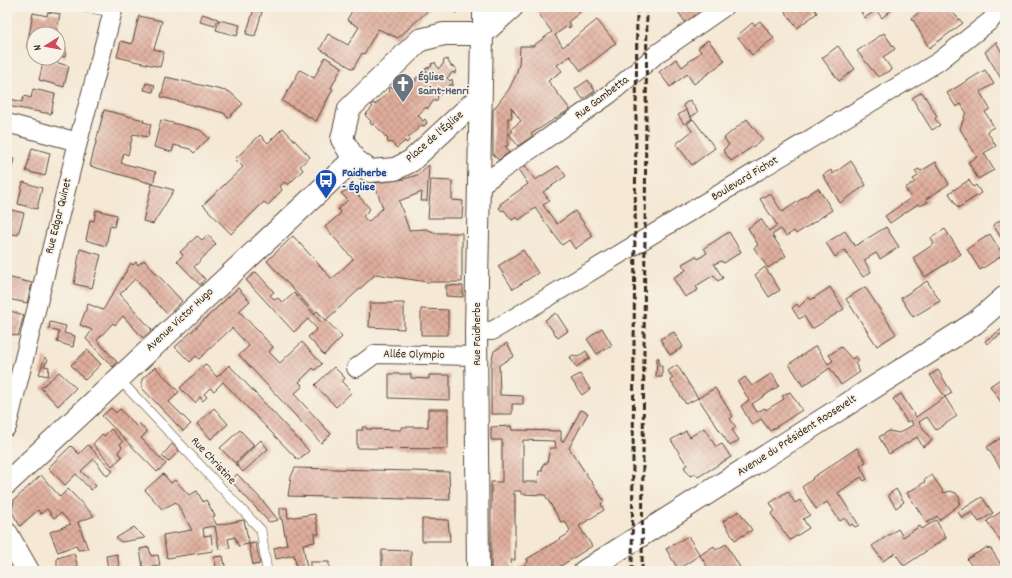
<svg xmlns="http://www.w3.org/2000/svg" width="1012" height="578" viewBox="0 0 1012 578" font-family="Dekko,sans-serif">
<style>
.building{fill:url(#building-cross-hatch);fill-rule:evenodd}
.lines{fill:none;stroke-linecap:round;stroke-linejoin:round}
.service-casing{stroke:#574639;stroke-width:10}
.minor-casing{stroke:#574639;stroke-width:20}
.tertiary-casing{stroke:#574639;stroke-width:24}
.path{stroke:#574639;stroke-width:2.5;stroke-dasharray:3 3;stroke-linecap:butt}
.service{stroke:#fff;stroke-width:9}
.minor{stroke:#fff;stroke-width:18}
.tertiary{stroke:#fff;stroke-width:22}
.rail{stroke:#3b2a1e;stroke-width:3;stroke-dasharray:6 3;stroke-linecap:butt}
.labels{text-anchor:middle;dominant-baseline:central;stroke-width:3.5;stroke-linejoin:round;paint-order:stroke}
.worship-label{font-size:12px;font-weight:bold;fill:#5b616d;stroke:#f7f3e8;text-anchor:start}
.street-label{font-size:12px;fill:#3b2a1e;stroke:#f7f3e8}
.transit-label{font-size:12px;font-weight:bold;fill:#164399;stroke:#f7f3e8;text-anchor:start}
</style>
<defs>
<pattern id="building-cross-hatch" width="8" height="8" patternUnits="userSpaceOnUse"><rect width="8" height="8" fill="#dfad9d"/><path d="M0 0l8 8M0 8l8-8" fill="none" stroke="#b68d7f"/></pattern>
</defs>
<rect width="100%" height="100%" fill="#f7f3e8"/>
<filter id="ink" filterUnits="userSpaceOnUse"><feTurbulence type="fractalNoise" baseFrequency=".025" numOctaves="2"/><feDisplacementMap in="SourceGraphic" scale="8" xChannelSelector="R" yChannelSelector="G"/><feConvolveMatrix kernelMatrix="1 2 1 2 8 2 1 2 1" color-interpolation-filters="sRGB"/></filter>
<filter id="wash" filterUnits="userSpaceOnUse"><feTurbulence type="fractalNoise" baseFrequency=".012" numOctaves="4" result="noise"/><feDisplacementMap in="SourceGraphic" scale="16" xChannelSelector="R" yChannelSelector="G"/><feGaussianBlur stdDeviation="0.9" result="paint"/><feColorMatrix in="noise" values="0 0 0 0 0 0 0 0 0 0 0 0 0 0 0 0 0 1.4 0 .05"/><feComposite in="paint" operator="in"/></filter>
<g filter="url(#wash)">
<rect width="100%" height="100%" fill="#f5e8d4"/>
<g id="blocks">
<!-- building -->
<g class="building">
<path d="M354 7H432L398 38 378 29 364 54 362 53 353 69 320 49 328 34 348 45 359 27 347 20Z"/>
<path d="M534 7H586L568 22 571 26 569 28 567 26 555 35 563 47 597 20 616 43 581 71 570 56 557 65 562 71 548 81 570 109 531 134 533 136 518 146 509 134 513 131 511 129 521 121 511 107 512 118H508V146H505L509 152 499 160 493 155V110L509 89 516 75 519 64 520 46H533L552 32Z"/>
<path d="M675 7H693L700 16 687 25Z"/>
<path d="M782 7H813L817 13 797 28Z"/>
<path d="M869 7H895L882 18 876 10 865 18 861 12Z"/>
<path d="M926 7H947L963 23 929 48 912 18Z"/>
<path d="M254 9 262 12 255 36 246 34Z"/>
<path d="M48 12 60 14 56 34H34V49L27 47 33 13 47 16Z"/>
<path d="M202 14 218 19 215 26 200 22Z"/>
<path d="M139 16 162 21 154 49 164 52 160 67 117 57 121 41 132 44Z"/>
<path d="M219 20 240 25 237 36 216 30Z"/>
<path d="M760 21 774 38 752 55 737 36 752 23 755 25Z"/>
<path d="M884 33 895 49 883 57 892 70 878 77 857 51Z"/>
<path d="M708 40 725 61 694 84 687 74 670 87 659 72 676 59 682 67 701 52 698 48Z"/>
<path d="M996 42 1002 53 1005 51V85L985 52Z"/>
<path d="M58 46 66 49 65 57 58 55Z"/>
<path d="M838 46 855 69 839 81 822 58Z"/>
<path d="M325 57 342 67 331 88 333 89 316 121 282 101 300 70 314 78Z"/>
<path d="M44 59 69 66 64 87 39 80Z"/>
<path d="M447 59 451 66 456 68 455 74 453 72 447 78 450 81 452 79 453 85H450L447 88 448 90H445L437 97 438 99 436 101 435 99 427 109 426 107 418 115 423 121 425 119 427 123 424 126 422 125 408 138 409 140 407 143 405 141 397 148 391 142 389 143 387 141 388 139 374 124 372 125 370 123 371 121 365 115 373 107 371 105 374 103 375 105 390 91 389 89 391 87 393 88 394 86 396 89 395 90 400 96 409 85 410 86 417 80 415 79 417 77 419 78 427 71 425 69 432 66 431 64 432 63 433 64 435 62 438 69 444 63 443 61Z"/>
<path d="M985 70 994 84 980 92 990 109 985 112 994 127 987 131 996 146 984 153 994 170 978 179 968 162 977 157 960 129 966 112 961 104 956 107 947 93Z"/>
<path d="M166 77 230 92 243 104 228 118 224 113 161 97Z"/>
<path d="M588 80 595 91 583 99 575 89Z"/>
<path d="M146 83 155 85 153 92 144 90Z"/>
<path d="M33 89 55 94 51 114 7 106V98L22 102 24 96 31 98Z"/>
<path d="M922 92 937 116 935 119 940 125 932 130 912 98Z"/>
<path d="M690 100 698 112 691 117 683 105Z"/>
<path d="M104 110 144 120 143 122 151 124 148 137 133 134 128 155 124 153 121 163 156 172 153 184 90 166Z"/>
<path d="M686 110 692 119 684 124 678 115Z"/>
<path d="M693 119 715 148 692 165 676 144 692 131 687 124Z"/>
<path d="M747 119 763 140 731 161 723 150 729 145 724 138Z"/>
<path d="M161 120 200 130 209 138 194 153 190 149 174 145 172 152 154 147Z"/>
<path d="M283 128 310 157 300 166 303 170 288 185 285 182 280 186 282 190 268 205 264 202 231 234 203 205 243 167 235 159 260 135 268 143Z"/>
<path d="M32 148 50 153 45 176 26 171Z"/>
<path d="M7 157 14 159 11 171 7 170Z"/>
<path d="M851 161 866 185 840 203 823 175 831 170 833 174Z"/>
<path d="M936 162 949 184 926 199 928 202 920 206 918 204 890 223 885 216 911 198 905 188 915 182 913 179 918 176 915 171 919 169 921 171Z"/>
<path d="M524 164 535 180 558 166 566 176 543 192 550 201 543 205 557 224 575 211 593 236 575 249 569 240 562 245 535 208 519 220 517 217 512 220 504 210 502 211 499 208 501 206 500 204 528 184 518 169Z"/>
<path d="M429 165 427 201H421L422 192 399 201 409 230 426 229 436 233H462V282H427L376 274 326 320 317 311 315 313 267 261 293 236 332 279 353 259 325 227 341 213 338 209 348 200 341 193 352 188 370 209 363 216 368 222 383 208 374 183 404 179 417 175Z"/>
<path d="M431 180 452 181V200L463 201 462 218H428Z"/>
<path d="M969 180 973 187 976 185 981 193 958 208 949 193Z"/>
<path d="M23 182 42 188 37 209 18 204Z"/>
<path d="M152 184 174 190 153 224 143 221Z"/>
<path d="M818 188 832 210 796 234 794 231 786 236 781 229 772 235 786 256 768 268 754 248 758 245 748 228 761 219 769 231 777 225 760 199 770 193 782 212Z"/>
<path d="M7 209 24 213 18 235 7 233Z"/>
<path d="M96 210 117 215 114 227 110 226 106 246 86 240 90 220 94 221Z"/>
<path d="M1005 217V244L993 225Z"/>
<path d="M886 227 899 247 880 259 876 253 864 260 871 272 863 277 845 250 835 257 826 243 845 231 855 246Z"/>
<path d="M945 229 961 254 925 277 913 258 934 244 931 238Z"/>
<path d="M729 232 741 252 724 263 721 261 714 264 723 278 718 281 714 275 696 286 698 290 685 297 673 278 686 270 682 264 696 256 698 259 707 253 704 248Z"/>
<path d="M990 234 1003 255 980 270 967 249Z"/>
<path d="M208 235 216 244 194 267 205 279 200 285 177 261 183 255 180 252 197 236 202 240Z"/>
<path d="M80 249 101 255 92 288 74 284Z"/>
<path d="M523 250 538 273 513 289 498 266Z"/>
<path d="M144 260 182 301 168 315 135 279 120 294 152 330 143 338 123 316 115 325 113 323 97 340 117 362 113 367 86 339 92 330 80 325 88 304 103 310 131 263 133 265 136 262 138 265Z"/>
<path d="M765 267 780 290 769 297 755 275Z"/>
<path d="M256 272 274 292 270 295 275 300 278 298 283 303 294 293 322 323 326 320 342 337 324 355 308 337 317 329 308 319 294 332 246 280Z"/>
<path d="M7 277 32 283 27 303 8 299 10 289H7Z"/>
<path d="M927 281 940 301 913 317 901 298Z"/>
<path d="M446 285 463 286V297L446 296Z"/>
<path d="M830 287 844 309 812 329 804 316 799 319 792 308 797 304 799 307 809 297 811 300Z"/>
<path d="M865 287 896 334 877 346 846 299Z"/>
<path d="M238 288 250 301 239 311 273 347 269 352 280 363 302 342 322 364 315 370 313 368 299 382 303 386 294 394 331 434 321 443 239 355 249 346 232 328 199 359 196 356 190 362 175 347Z"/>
<path d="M370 303H404V329L369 327Z"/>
<path d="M421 309 448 310V335H421Z"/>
<path d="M7 310 24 315 18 336 7 333Z"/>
<path d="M556 313 568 331 558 338 545 320Z"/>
<path d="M50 322 66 326 64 333 75 336 73 347 57 342 59 332 49 329Z"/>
<path d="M1005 327V331L987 344 985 341Z"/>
<path d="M602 328 612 345 597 354 587 339Z"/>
<path d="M674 332 683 347 670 355 660 339Z"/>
<path d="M507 343 514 356 499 365 500 395 523 396V404H512V414H491V363L494 351Z"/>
<path d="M816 346 828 364 833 361 829 355 841 347 852 359 856 356 859 361 855 363 860 372 841 385 830 368 803 386 789 364Z"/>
<path d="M87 350 101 364 85 380 71 365Z"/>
<path d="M586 351 590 358 576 367 570 357 573 355 578 357Z"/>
<path d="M45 357 48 360 44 366 49 367 48 376 39 374Z"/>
<path d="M657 358H659V366H662V377H656Z"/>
<path d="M205 364 217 377 229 365 309 451 298 460 223 382 214 391 210 388 204 394 207 397 203 401 200 397 195 403 180 388Z"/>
<path d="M677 365 698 398 715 388 733 416 730 419 736 427 732 430 739 440 730 446 698 398 686 404 670 380 673 378 668 371Z"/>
<path d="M155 367 179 392 169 402 191 424 183 431 142 388V379Z"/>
<path d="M334 367 345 378 342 382 352 392 336 407 315 385Z"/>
<path d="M938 370 952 393 945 397 930 375Z"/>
<path d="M59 372 76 388 58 406 41 388Z"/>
<path d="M772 373 779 386 752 404 757 412 765 408 766 410 784 399 782 396 790 392 802 410 770 431 761 419 752 425 741 406 749 400 738 382 745 377 752 386Z"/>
<path d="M389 374H411V378L429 379V375H450V400L389 398Z"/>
<path d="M580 374 590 389 582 395 571 379Z"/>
<path d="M1005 376V408L990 386Z"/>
<path d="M901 394 916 417 945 397 957 416 936 430 927 417 919 422 932 441 923 447 917 437 889 454 879 437 889 431 899 433 913 425 911 420 907 422 893 399Z"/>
<path d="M111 408 116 413 120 409 136 426 139 423 147 432 141 438 166 464 157 472 102 416Z"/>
<path d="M214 408 228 424 211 439 197 424Z"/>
<path d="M428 409H448V449L357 448V430H363L362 427H366V429L401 430V427H428Z"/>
<path d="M581 410 588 413 569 448 604 501 601 504 604 510 579 526 592 546 553 571H516L528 562 527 559 568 534 570 530 565 521 561 522 545 495 521 494V491H513V494H515V560H511L512 571H491V482H502V440H491V427L511 426 512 430 561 431V441L563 442ZM523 440 555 441 556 448H550L547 463 543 464 542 471H539L538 482H523Z"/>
<path d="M704 428 716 447 722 444 731 457 698 477 696 474 690 476 684 467 687 465 671 440 686 431 690 437Z"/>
<path d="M111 429 123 442 120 444 122 447 118 452 122 457 112 466 93 444 102 434 104 436Z"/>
<path d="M240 430 254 445 235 463 220 448Z"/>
<path d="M1005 435V475L987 447Z"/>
<path d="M261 440 268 449 243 472 236 464Z"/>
<path d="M172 444 179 451 168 462 162 456Z"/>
<path d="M88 445 113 471 107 476 94 459 81 471 96 486 91 490 76 474 65 485 48 468 71 446 79 454Z"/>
<path d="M857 448 866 462 860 466 867 479 864 481 861 477 838 493 859 525 855 527 852 524 850 526 845 518 840 521 827 502 816 509 802 487 813 479 812 478Z"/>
<path d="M295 468 449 472 450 500 288 496 291 477Z"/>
<path d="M163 474 171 483 175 480 189 495 197 491 203 502 206 500 215 516 212 517 217 525 244 520 249 544 256 543 260 564 253 565 249 544 238 546 235 537 228 539 230 548 219 549 215 526 203 528 204 536 211 535 213 551 167 558 163 535 192 530 176 502 162 509 145 490Z"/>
<path d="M237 474 263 501 278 520 269 522 231 481Z"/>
<path d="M41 475 60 497 68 489 94 516 78 522 88 549 78 550 76 545 58 552 50 532 71 524 61 513 54 518 47 509 41 514 38 510 20 526 12 512 14 500Z"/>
<path d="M932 475 944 493 950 491 956 493 960 499 959 505 939 520 937 516 927 523 907 493 925 482 924 480Z"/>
<path d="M896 489 904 502 896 508 888 495Z"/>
<path d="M788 491 795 503 800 500 810 515 803 519 809 528 790 540 771 514 775 511 770 503Z"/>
<path d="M982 497 993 513 979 522 972 512 962 518 958 512Z"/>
<path d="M280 508H287L288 518 315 514 319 534H314L315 542 303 544 307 569H297L294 555 276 559 274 548 287 545 282 519H280Z"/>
<path d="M1005 509V548L987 521Z"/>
<path d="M739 511 752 530 735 540 723 521Z"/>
<path d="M422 519 448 520 450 541H422Z"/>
<path d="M936 520 946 538 904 566 895 553 883 561 872 546 898 529 903 537 920 526 922 529Z"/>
<path d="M134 527 145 538 121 542 116 538Z"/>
<path d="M688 536 700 555 678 569 666 549Z"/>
<path d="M726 544 741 569 738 571H710L700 555 714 546 716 550Z"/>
<path d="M149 547 151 556 158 555 160 566 150 567 151 571H133L143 568 140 549Z"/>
<path d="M986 548 991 549 1005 571H975L967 559Z"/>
<path d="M382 550 411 551V570H382Z"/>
<path d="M74 553 79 571H57V558Z"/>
<path d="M117 554 120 571H106L108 569 106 556Z"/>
<path d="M223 556 226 571H217L214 557Z"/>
<rect x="310" y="562" width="19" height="7"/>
</g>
</g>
</g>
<g filter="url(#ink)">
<use href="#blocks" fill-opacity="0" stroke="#574639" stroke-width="1"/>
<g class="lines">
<!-- service casing -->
<g class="service-casing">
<g id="service">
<path d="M83 7 113 12"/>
<path d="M119 379 261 530 267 571"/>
</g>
</g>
<!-- minor casing -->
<g class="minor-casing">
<g id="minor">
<path d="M482 34V7"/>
<path d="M7 123 78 142"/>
<path d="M479 186 610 94 658 53 724 7"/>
<path d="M476 330 492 331 512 319 938 62 990 21 1002 7"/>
<path d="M356 368 375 354 477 356"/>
<path d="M7 427 78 142 114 7"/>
</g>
</g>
<!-- tertiary casing -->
<g class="tertiary-casing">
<g id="tertiary">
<path d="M482 34 512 7"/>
<path d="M480 97 411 161 395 169 370 171 354 159 342 139 349 109 420 40 444 34H482"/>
<path d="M7 483 354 159"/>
<path d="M7 534 28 571"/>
<path d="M478 571 476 330 482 34"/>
<path d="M585 571 975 323 1005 297"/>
</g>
</g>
<!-- path -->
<path class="path" d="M450 7 457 13"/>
<!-- service -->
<use href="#service" class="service"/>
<!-- minor -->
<use href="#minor" class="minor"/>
<!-- tertiary -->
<use href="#tertiary" class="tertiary"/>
<!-- rail -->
<g class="rail">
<path d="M632 571 637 7"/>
<path d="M642 571 647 7"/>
</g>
</g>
</g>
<!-- icons -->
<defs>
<g id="church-pin" transform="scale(1.15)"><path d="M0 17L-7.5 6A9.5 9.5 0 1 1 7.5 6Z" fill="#6b7280" stroke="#f7f3e8"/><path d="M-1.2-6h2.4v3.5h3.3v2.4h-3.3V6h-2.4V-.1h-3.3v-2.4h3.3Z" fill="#fff"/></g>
<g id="bus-pin" transform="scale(1.15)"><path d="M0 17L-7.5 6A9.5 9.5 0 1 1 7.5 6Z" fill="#1a4fb4" stroke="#f7f3e8"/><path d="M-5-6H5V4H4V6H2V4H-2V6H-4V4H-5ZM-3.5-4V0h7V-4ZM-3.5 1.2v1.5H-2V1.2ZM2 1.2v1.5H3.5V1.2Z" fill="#fff"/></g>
</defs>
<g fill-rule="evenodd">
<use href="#church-pin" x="403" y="84"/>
<use href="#bus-pin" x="326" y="180"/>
</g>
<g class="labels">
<!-- worship labels -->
<g class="worship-label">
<text x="418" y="77">Église<tspan x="418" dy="14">Saint-Henri</tspan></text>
</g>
<!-- street labels -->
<g class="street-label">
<text transform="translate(602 98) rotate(-37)">Rue Gambetta</text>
<text transform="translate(435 137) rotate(-41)">Place de l'Église</text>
<text transform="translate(745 179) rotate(-31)">Boulevard Fichot</text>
<text transform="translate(59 216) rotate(-76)">Rue Edgar Quinet</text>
<text transform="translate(180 320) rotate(-43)">Avenue Victor Hugo</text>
<text transform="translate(477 334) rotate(-90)">Rue Faidherbe</text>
<text transform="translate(414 355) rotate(1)">Allée Olympio</text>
<text transform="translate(797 436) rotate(-33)">Avenue du Président Roosevelt</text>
<text transform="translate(213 461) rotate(47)">Rue Christine</text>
</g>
<!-- transit labels -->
<g class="transit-label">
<text x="342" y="173">Faidherbe<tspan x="342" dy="14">- Église</tspan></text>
</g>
</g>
<!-- margin -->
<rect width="1012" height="578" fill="none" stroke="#f7f3e8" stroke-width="24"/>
<!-- north arrow -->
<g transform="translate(46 46) rotate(259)"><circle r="19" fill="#f7f3e8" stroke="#aca397"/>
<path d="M0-3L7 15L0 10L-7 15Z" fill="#d1495b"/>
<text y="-6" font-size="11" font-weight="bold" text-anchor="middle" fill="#3b2a1e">N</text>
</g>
</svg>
